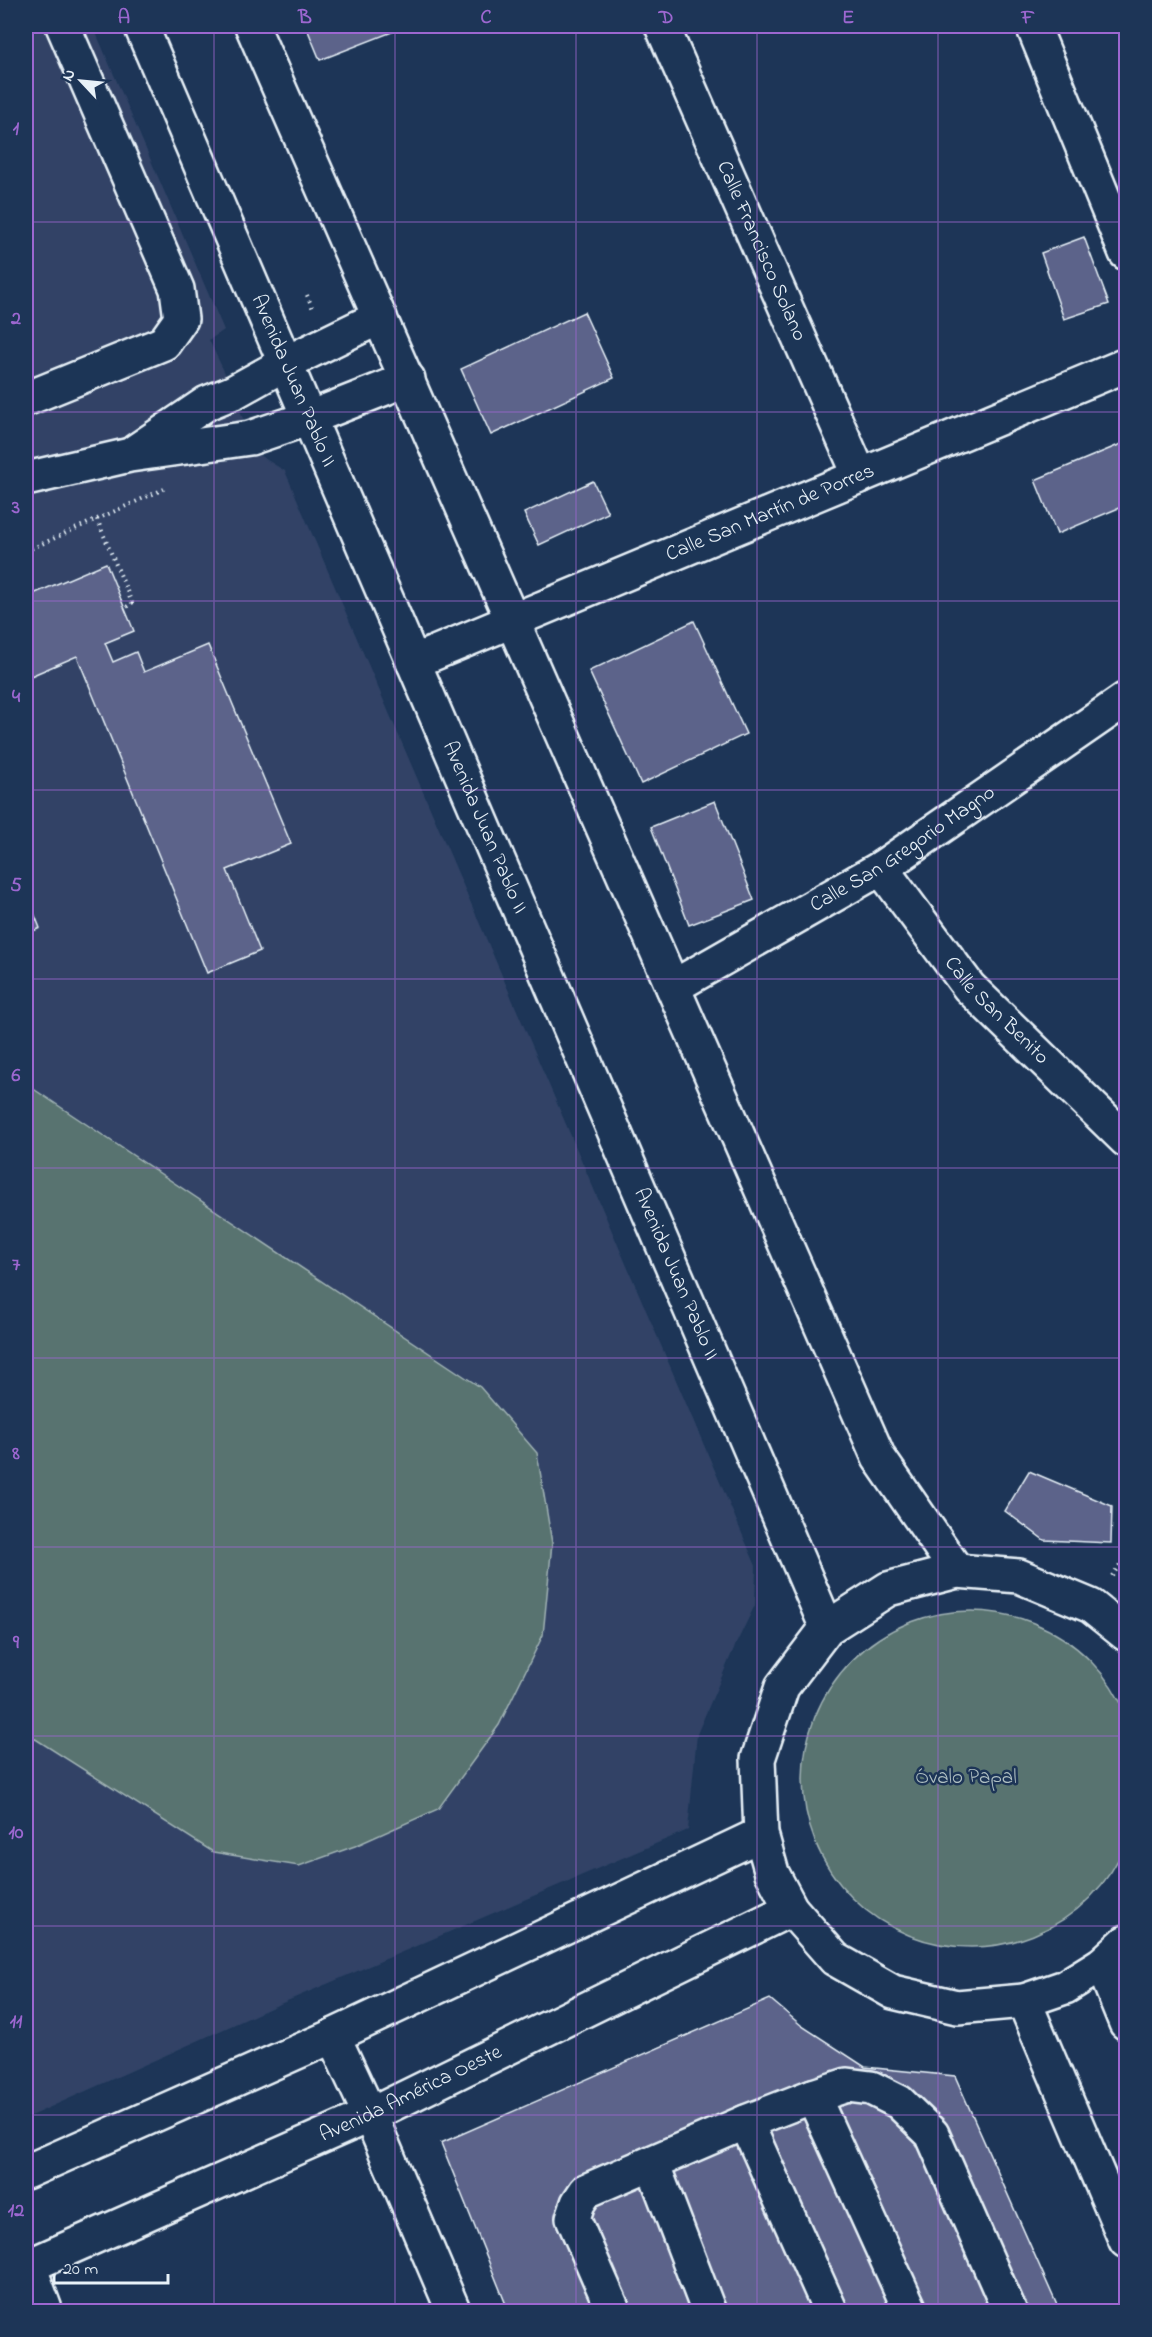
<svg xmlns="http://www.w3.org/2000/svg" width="1152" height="2337" viewBox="0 0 1152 2337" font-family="'Indie Flower',sans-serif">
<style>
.built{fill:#304366}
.green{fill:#597370;stroke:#a0b2b4;stroke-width:1.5}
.building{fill:#5c648a;stroke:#e8f1f8;stroke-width:1.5}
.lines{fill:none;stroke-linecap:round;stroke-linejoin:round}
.minor-casing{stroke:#e8f1f8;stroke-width:38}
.major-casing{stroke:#e8f1f8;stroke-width:38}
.path{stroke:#e8f1f8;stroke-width:4;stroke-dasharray:1.5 4.5;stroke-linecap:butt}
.minor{stroke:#1d3557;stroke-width:33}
.major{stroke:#1d3557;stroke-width:33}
.grid{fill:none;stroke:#9c67d0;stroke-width:1.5;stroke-opacity:0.55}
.labels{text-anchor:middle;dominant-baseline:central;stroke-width:5;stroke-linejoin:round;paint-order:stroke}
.street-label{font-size:21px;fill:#e8f1f8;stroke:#1d3557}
.park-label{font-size:21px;fill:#afbfc2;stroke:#1d3557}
.neatline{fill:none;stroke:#9c67d0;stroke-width:2}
.grid-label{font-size:20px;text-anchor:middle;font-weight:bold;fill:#9c67d0}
</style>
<rect width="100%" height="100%" fill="#1d3557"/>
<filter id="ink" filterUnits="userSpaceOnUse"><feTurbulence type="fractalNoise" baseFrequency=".0167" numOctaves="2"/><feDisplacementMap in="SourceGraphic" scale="12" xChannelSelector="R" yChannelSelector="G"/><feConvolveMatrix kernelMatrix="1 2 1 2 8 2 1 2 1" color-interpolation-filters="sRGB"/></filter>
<g filter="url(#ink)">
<!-- built -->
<path class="built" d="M26 26H93L224 330 209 340 234 392 254 452 285 471 756 1566 755 1605 735 1646 697 1734 688 1830 273 2007 26 2118Z"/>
<!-- green -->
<g class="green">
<path d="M26 1084 480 1387 537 1453 552 1543 543 1635 499 1725 438 1809 355 1846 299 1866 213 1852 26 1733Z"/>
<circle cx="971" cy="1779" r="168"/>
</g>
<!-- building -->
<g class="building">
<path d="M306 26H398L400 29 320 60Z"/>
<path d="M1084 237 1109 304 1064 319 1041 253Z"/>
<path d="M584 312 614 378 491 435 461 369Z"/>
<path d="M1126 442V505L1057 534 1035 480Z"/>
<path d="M593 481 608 513 539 545 524 513Z"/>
<path d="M106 563 134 631 105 643 113 662 136 652 144 672 208 645 291 844 227 870 260 951 207 973 77 656 26 678V597Z"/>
<path d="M694 621 746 734 641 784 589 671Z"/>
<path d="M715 801 754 900 689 925 651 827Z"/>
<path d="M26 893 40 928 26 934Z"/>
<path d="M1029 1471 1112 1506 1111 1543 1044 1540 1005 1511Z"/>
<path d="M770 1999 802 2026 865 2067 955 2076 1060 2312H509L441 2143Z"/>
</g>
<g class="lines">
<!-- minor casing -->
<g class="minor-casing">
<g id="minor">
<path id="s1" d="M662 26 860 476"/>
<path d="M1033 26 1126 253"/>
<path d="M26 399 164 343 181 319 177 289 63 26"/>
<path d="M136 451 207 403 234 392 286 363 380 317"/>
<path d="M26 479 130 455 250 438 309 418 408 379"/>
<path id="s2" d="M413 662 1126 365"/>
<path id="s3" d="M881 868 969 987 1126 1140"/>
<path id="s4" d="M673 987 881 868 1126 699"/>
<path d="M333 2036 370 2115 454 2312"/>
<path d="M813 2096 847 2085 871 2088 899 2102 932 2134 1010 2312"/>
<path d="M746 2122 831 2312"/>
<path d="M652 2163 709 2312"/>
<path d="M29 2266 46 2312"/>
<path d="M614 2312 573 2218 578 2203 586 2191 746 2122 813 2096 911 2312"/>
</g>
</g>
<!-- major casing -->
<g class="major-casing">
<g id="major">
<path id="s5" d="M141 26 827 1628"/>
<path d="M252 26 879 1458 957 1571"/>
<path d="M1126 1634 1091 1606 1019 1576 957 1571 888 1589 827 1628 782 1687 758 1759 761 1834 772 1873 791 1909 835 1959 893 1992 957 2007 1024 2001 1065 1987 1102 1964 1126 1942"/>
<path d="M1102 1964 1126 2023"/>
<path d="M1024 2001 1126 2241"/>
<path d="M26 2172 333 2036 761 1834"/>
<path id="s6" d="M26 2267 370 2115 791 1909"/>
</g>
</g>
<!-- path -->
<g class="path">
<path d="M307 295 313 309"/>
<path d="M97 519 132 603 125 608"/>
<path d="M26 551 164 489"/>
<path d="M1112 1576 1126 1556"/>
</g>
<!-- minor -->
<use href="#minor" class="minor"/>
<!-- major -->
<use href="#major" class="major"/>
</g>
</g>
<!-- grid -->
<path class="grid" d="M214 26V2312M395 26V2312M576 26V2312M757 26V2312M938 26V2312M26 222H1126M26 412H1126M26 601H1126M26 790H1126M26 979H1126M26 1168H1126M26 1358H1126M26 1547H1126M26 1736H1126M26 1926H1126M26 2115H1126"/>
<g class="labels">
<!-- street labels -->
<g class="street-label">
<text stroke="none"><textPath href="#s1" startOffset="246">Calle Francisco Solano</textPath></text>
<text stroke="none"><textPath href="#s5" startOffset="386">Avenida Juan Pablo II</textPath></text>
<text stroke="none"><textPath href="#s2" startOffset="387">Calle San Martín de Porres</textPath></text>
<text stroke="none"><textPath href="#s5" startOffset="872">Avenida Juan Pablo II</textPath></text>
<text stroke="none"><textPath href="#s4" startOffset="268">Calle San Gregorio Magno</textPath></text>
<text stroke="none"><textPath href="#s3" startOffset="184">Calle San Benito</textPath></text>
<text stroke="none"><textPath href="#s5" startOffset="1358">Avenida Juan Pablo II</textPath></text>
<text stroke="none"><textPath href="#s6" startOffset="422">Avenida América Oeste</textPath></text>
</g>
<!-- park labels -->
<g class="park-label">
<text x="966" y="1778">Óvalo Papal</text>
</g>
</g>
<!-- margin -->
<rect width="1152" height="2337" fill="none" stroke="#1d3557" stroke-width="66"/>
<!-- north arrow -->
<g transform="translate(81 81) rotate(296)" stroke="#1d3557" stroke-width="4.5" paint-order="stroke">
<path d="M0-4.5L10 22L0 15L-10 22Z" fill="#e8f1f8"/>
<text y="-9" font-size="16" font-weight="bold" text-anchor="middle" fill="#e8f1f8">N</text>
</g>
<!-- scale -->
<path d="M54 2274v9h114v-9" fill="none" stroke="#e8f1f8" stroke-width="3"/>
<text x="63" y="2274" font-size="18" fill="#e8f1f8" stroke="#1d3557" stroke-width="4.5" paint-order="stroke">20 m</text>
<rect x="33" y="33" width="1086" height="2271" class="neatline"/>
<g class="grid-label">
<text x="124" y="23">A</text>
<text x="305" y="23">B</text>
<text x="486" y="23">C</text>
<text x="666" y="23">D</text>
<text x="848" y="23">E</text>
<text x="1028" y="23">F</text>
<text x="16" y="134">1</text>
<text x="16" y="324">2</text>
<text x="16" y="513">3</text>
<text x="16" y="702">4</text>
<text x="16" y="891">5</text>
<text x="16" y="1081">6</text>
<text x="16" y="1270">7</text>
<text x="16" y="1459">8</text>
<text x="16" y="1648">9</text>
<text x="16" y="1838">10</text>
<text x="16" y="2027">11</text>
<text x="16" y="2216">12</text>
</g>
</svg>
